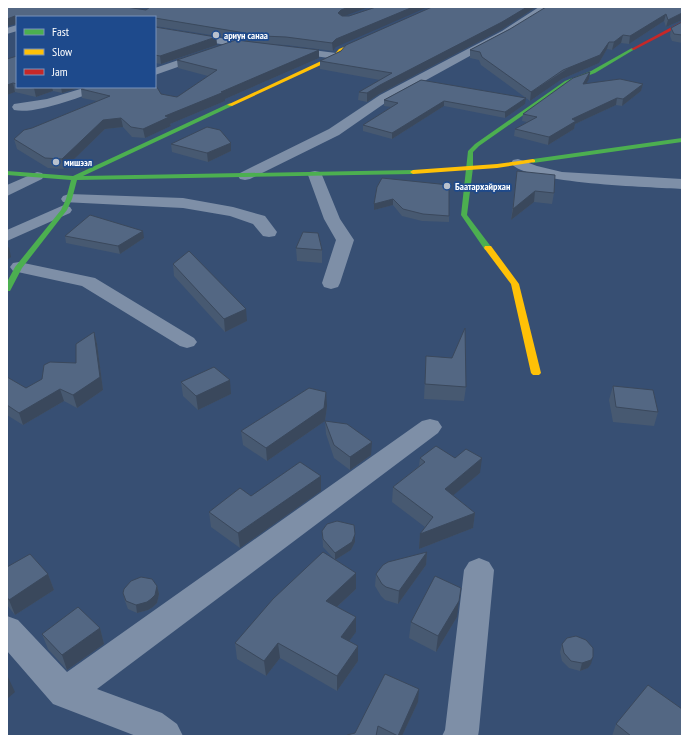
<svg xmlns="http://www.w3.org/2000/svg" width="689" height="743" viewBox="0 0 689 743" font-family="'PT Sans Narrow',sans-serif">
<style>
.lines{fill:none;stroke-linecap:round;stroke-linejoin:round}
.street{fill:#7e8fa7;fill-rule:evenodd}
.fast{fill:#4caf50;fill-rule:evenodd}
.slow{fill:#ffc107;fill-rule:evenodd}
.jam{fill:#c62828;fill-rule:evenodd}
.wall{fill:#475971}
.shaded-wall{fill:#3a485c}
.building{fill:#536783;stroke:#3a485c}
.poi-dot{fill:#b9c1ce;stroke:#1e4a8c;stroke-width:1.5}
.labels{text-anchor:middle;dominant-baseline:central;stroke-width:3.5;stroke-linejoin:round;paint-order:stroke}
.far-poi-label{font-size:10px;font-weight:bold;fill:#fff;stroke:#1e4a8c;text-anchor:start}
</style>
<rect width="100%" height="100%" fill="#374f73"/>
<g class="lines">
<!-- street -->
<g class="street">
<path d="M539 7H553L508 35 388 101 339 135 250 179 245 180 240 179 238 176 240 173 329 129 380 95 502 31Z"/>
<path d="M17 25V31L7 34V28Z"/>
<path d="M155 27 256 44 261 47 256 50 155 33Z"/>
<path d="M289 47 336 53 341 56 336 59 285 52 284 50 285 48Z"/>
<path d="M205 51 209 52 210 54 209 56 155 75V68Z"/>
<path d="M87 87H106L104 89C81 96 36 115 14 110L12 107 14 104 47 99Z"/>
<path d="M518 159 537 166 562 172 682 179V189C653 187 525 184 511 163L513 160Z"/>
<path d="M315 171 320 172 322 175 340 219 354 240 340 283 338 287 331 289 324 287 322 283 336 240 324 219 308 175 310 172Z"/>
<path d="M37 172 42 173 44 176 42 179 7 196V185Z"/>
<path d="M69 194 183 198 233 207 265 216 277 232 275 236 269 237 263 236 253 224 230 216 183 208 63 202 61 199 63 196Z"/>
<path d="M64 205 70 207 72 210 70 213 7 241V230Z"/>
<path d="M19 262 95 278 194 338 197 342 194 346 187 348 180 346 82 286 13 271 10 267 13 263Z"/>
<path d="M430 419 438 421 442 427 438 433 97 689 162 713 177 724 183 736H136L53 704 7 651V616L18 620 67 672 422 421Z"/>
<path d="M479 558 489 562 494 570 479 730 478 736H442L445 730 464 570 469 562Z"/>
</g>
<!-- fast -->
<g class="fast">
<path d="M632 48 635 49 595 73 569 83 479 146 473 152V168L467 215 492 248 488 250H485L461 215 468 151 475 144 565 81 591 71Z"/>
<path d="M230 103 233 105 232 106 83 176 413 170 416 172 413 174 77 180 72 199 67 210 22 268 10 291H7V282L15 267 61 210 66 199 71 180 7 175V171L73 176Z"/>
<path d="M682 138V142L533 163 530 161 533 159Z"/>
</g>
<!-- slow -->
<g class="slow">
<path d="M368 37 371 38 343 51 338 57 232 106 227 105 334 55 339 49Z"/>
<path d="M533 159 535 160V162L497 168 413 174 410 172 413 170 497 164Z"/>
<path d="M485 246H491L519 284 541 373 539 375H533L531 373 511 284 484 248Z"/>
</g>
<!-- jam -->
<path class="jam" d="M681 22H682V25L634 50 631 49Z"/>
</g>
<!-- wall -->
<g class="wall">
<path d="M7 7 146 10 148 8 140 7H369L342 16 336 47 333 51 286 45 264 44 319 50V58L225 99V101L170 124 171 126 145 138 132 137 123 127 105 129 64 169 48 168 17 149 14 139 32 128 97 101 82 98 81 89 161 94 177 97 208 76 178 68 177 60 261 43 155 26V17H17V24Z"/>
<path d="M432 7H536L501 30 379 94 367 102 358 100 359 92 380 80 320 69V61Z"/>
<path d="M682 7V20L666 27 664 21 629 44 621 43 612 50 607 49 599 63 562 79 530 101 481 65 479 60 470 58V50L510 29Z"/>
<path d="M682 22V43L672 41 670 36 671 28Z"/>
<path d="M155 27 216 37 217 45 161 64 155 63Z"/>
<path d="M17 56V87H82L62 93 53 91 36 97 15 92 7 95Z"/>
<path d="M590 72 589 79 586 83 643 84 641 91 622 106 616 105 575 124 574 129 548 145 514 136 515 129 527 122 522 121 523 114Z"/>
<path d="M421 80 525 104 505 118 444 106 392 139 363 131V125L391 107 384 106V100Z"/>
<path d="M231 143V151L208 162 172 152 171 144Z"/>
<path d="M517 171 554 193 552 204 534 202 511 220Z"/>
<path d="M377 187 449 216V222L422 221 402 216 393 205 374 210V204Z"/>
<path d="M65 236 144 238 120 254 66 243Z"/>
<path d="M296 248 322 250V263L297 261Z"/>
<path d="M173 264 247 321 225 332 174 276Z"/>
<path d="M94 332 97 344 103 390 77 408 64 401 23 425 7 415V377L26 388 76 363Z"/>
<path d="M426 356 466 387 464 401 424 399Z"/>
<path d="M181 382 231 394 198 410 183 396Z"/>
<path d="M613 386 658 412 654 426 613 422 609 400Z"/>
<path d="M327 406 325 421 267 461 243 445 241 431Z"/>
<path d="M325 421 371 455 350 470 334 458 326 434Z"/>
<path d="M420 458 480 473 453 495 475 513 473 528 419 549 420 534 425 527 392 502 393 487 419 466Z"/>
<path d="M321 476V491L240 548 211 527 209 512 251 496Z"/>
<path d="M322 531 355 534V542L351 550 335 560 356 573V589L337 607 356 617V632L349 641 358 646V661L337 691 280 658 266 676 237 659 235 643 335 560 323 547Z"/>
<path d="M427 552 426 565 398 604 385 600 381 596 375 586 376 574Z"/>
<path d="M7 567 48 574 54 590 15 615 7 605Z"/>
<path d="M157 586 159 594 157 603 153 607 148 610 137 613 128 609 125 601 123 593Z"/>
<path d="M457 617 436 652 409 638 411 622Z"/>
<path d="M100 628 104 644 67 670 48 649 42 634Z"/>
<path d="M562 644 591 664 588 668 580 671 569 668 562 661 560 652Z"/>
<path d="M418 702 402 736H346L355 733Z"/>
<path d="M616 724 682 736H612Z"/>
</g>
<!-- shaded-wall -->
<g class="shaded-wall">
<path d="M349 7H369L342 17 338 13 341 10Z"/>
<path d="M413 7H428L336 47 333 51 332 43 336 39Z"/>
<path d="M527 7H536L501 30 379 94 367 102V93L380 85Z"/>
<path d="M682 13V20L666 27 668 20Z"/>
<path d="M666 14 664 21 629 44 630 36Z"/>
<path d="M15 16 17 24 7 26V19Z"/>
<path d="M623 35 621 43 612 50 614 42Z"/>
<path d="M216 37 217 45 161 64 160 56Z"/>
<path d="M609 42 607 49 599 63 562 79 530 101 531 92Z"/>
<path d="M319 50V58L225 99V101L170 124 171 126 145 138 143 129 165 116Z"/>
<path d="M590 72 589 79 582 91 583 84Z"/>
<path d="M13 83 15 92 7 95V85Z"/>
<path d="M643 84 641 91 622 106 623 99Z"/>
<path d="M38 87H52L53 91 36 97 34 88Z"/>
<path d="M61 87H82L62 93Z"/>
<path d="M526 98 525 104 505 118V112Z"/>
<path d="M617 98 616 105 575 124 574 129 548 145 549 137 572 119Z"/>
<path d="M444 101V106L392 139V133Z"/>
<path d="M121 118 123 127 105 129 64 169 62 159 103 120Z"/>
<path d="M231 143V151L208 162 207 153Z"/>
<path d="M535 191 534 202 511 220 513 209Z"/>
<path d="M393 199V205L374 210V204Z"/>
<path d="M143 231 144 238 120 254 118 246Z"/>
<path d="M9 247 11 257 7 260V248Z"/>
<path d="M246 309 247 321 225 332 224 319Z"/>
<path d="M94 332 97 344 103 390 77 408 73 395Z"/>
<path d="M230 380 231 394 198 410 196 396Z"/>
<path d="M60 389 64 401 23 425 19 413Z"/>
<path d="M326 392 327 406 325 421 267 461 266 448Z"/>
<path d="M372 442 371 455 350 470V457Z"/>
<path d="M482 458 480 473 444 503 445 489Z"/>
<path d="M321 476V491L240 548 238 533Z"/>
<path d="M475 513 473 528 419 549 420 534Z"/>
<path d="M355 534V542L351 550 335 560V553Z"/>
<path d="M427 552 426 565 398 604 399 591Z"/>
<path d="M356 573V589L326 617V601Z"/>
<path d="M48 574 54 590 15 615 9 600Z"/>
<path d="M157 586 159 594 157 603 153 607 148 610 137 613 136 605Z"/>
<path d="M459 601 457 617 436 652 438 636Z"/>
<path d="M356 617V632L341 652V637Z"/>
<path d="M100 628 104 644 67 670 62 655Z"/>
<path d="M278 643 280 658 266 676 264 661Z"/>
<path d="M358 646V661L337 691V676Z"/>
<path d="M593 657 591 664 588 668 580 671 582 663Z"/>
<path d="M8 677 15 692 7 699V678Z"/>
<path d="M419 689 418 702 402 736H398Z"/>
</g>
<!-- building -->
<g class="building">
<path d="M7 7H126L146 10 150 7H349L341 10 338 13 342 16H349L376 7H413L336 39 332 43 286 37 263 36 155 18V17H17V21V18L15 16 7 19Z"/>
<path d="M432 7H527L502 22 380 85 367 93 359 92 392 73 320 61 341 51 346 45Z"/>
<path d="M546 7H682V13L668 20 666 14 630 36 623 35 614 42H609L600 55 563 70 531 92 482 57 480 52 470 50 510 29Z"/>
<path d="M682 22V35L674 34 671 28Z"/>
<path d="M155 27 216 37 160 56 155 55Z"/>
<path d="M236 40 319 50 221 92H224L165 116 169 117 143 129 131 127 121 118 103 120 62 159 45 158 14 139 24 130 32 128 110 96 81 89 87 87H155V84L161 94 177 97 217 70 177 60Z"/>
<path d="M17 56V84L13 83 7 85V59Z"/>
<path d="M590 72 583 84 620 79 643 84 623 99 617 98 572 119 576 121 549 137 515 129 537 117 523 114 573 78Z"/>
<path d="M421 80 526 98 505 112 444 101 392 133 363 125 398 103 384 100Z"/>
<path d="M28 87H38L34 88Z"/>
<path d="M207 127 220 130 231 143 207 153 171 144Z"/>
<path d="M517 171 555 175 554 193 535 191 513 209Z"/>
<path d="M382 178 449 185V216L423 214 403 209 393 199 374 204 377 187Z"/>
<path d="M90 215 143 231 118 246 65 236Z"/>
<path d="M303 232 318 233 322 250 296 248Z"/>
<path d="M189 251 246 309 224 319 173 264Z"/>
<path d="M465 328 466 387 425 384 426 356 452 358Z"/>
<path d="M94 332 100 377 73 395 60 389 19 413 7 405V377L26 388 42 379 44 365 50 362 76 363V344Z"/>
<path d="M214 367 230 380 196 396 181 382Z"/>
<path d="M613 386 653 390 658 412 616 407Z"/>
<path d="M309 388 326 392 324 408 266 448 241 431Z"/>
<path d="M325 421 347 424 372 442 350 457 334 445Z"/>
<path d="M436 446 455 458 466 449 482 458 445 489 475 513 420 534 433 517 393 487 425 462 420 458Z"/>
<path d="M300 462 321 476 238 533 209 512 240 488 251 496Z"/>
<path d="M337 521 354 525 355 534 352 542 335 553 323 539 322 531 327 524Z"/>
<path d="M323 552 356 573 326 601 356 617 341 637 358 646 337 676 278 643 264 661 235 643 273 599Z"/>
<path d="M427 552 399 591 386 587 382 584 376 574 383 565 388 562Z"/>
<path d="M30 554 48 574 9 600 7 597V567Z"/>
<path d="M435 576 461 588 459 601 438 636 411 622Z"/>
<path d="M141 577 152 579 157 586 155 595 151 599 147 602 136 605 126 601 123 593 124 589 131 581Z"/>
<path d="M78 607 100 628 62 655 42 634Z"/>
<path d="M576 636 586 640 593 648V657L591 660 582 663 571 661 564 653 562 644 567 638Z"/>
<path d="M385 674 419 689 398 736 378 726 376 736H346L347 735 355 733Z"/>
<path d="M648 685 682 709V736H631L616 724Z"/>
</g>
<!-- markers -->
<g class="poi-dot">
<circle cx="216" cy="35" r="4"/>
<circle cx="56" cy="162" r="4"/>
<circle cx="447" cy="186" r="4"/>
</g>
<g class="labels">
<!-- far-poi labels -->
<g class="far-poi-label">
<text x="224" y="35">ариун санаа</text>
<text x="64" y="162">мишээл</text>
<text x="455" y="186">Баатархайрхан</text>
</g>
</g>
<!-- border -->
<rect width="689" height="743" fill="none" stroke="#ffffff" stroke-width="16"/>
<!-- legend -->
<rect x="16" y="16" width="140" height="72" fill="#1e4a8c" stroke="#7892ba"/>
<rect x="24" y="29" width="20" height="6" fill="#4caf50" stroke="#7892ba"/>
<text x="52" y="36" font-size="12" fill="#ffffff">Fast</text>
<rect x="24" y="49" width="20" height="6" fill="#ffc107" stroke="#7892ba"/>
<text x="52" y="56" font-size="12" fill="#ffffff">Slow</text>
<rect x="24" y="69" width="20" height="6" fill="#c62828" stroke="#7892ba"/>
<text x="52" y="76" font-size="12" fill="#ffffff">Jam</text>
</svg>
